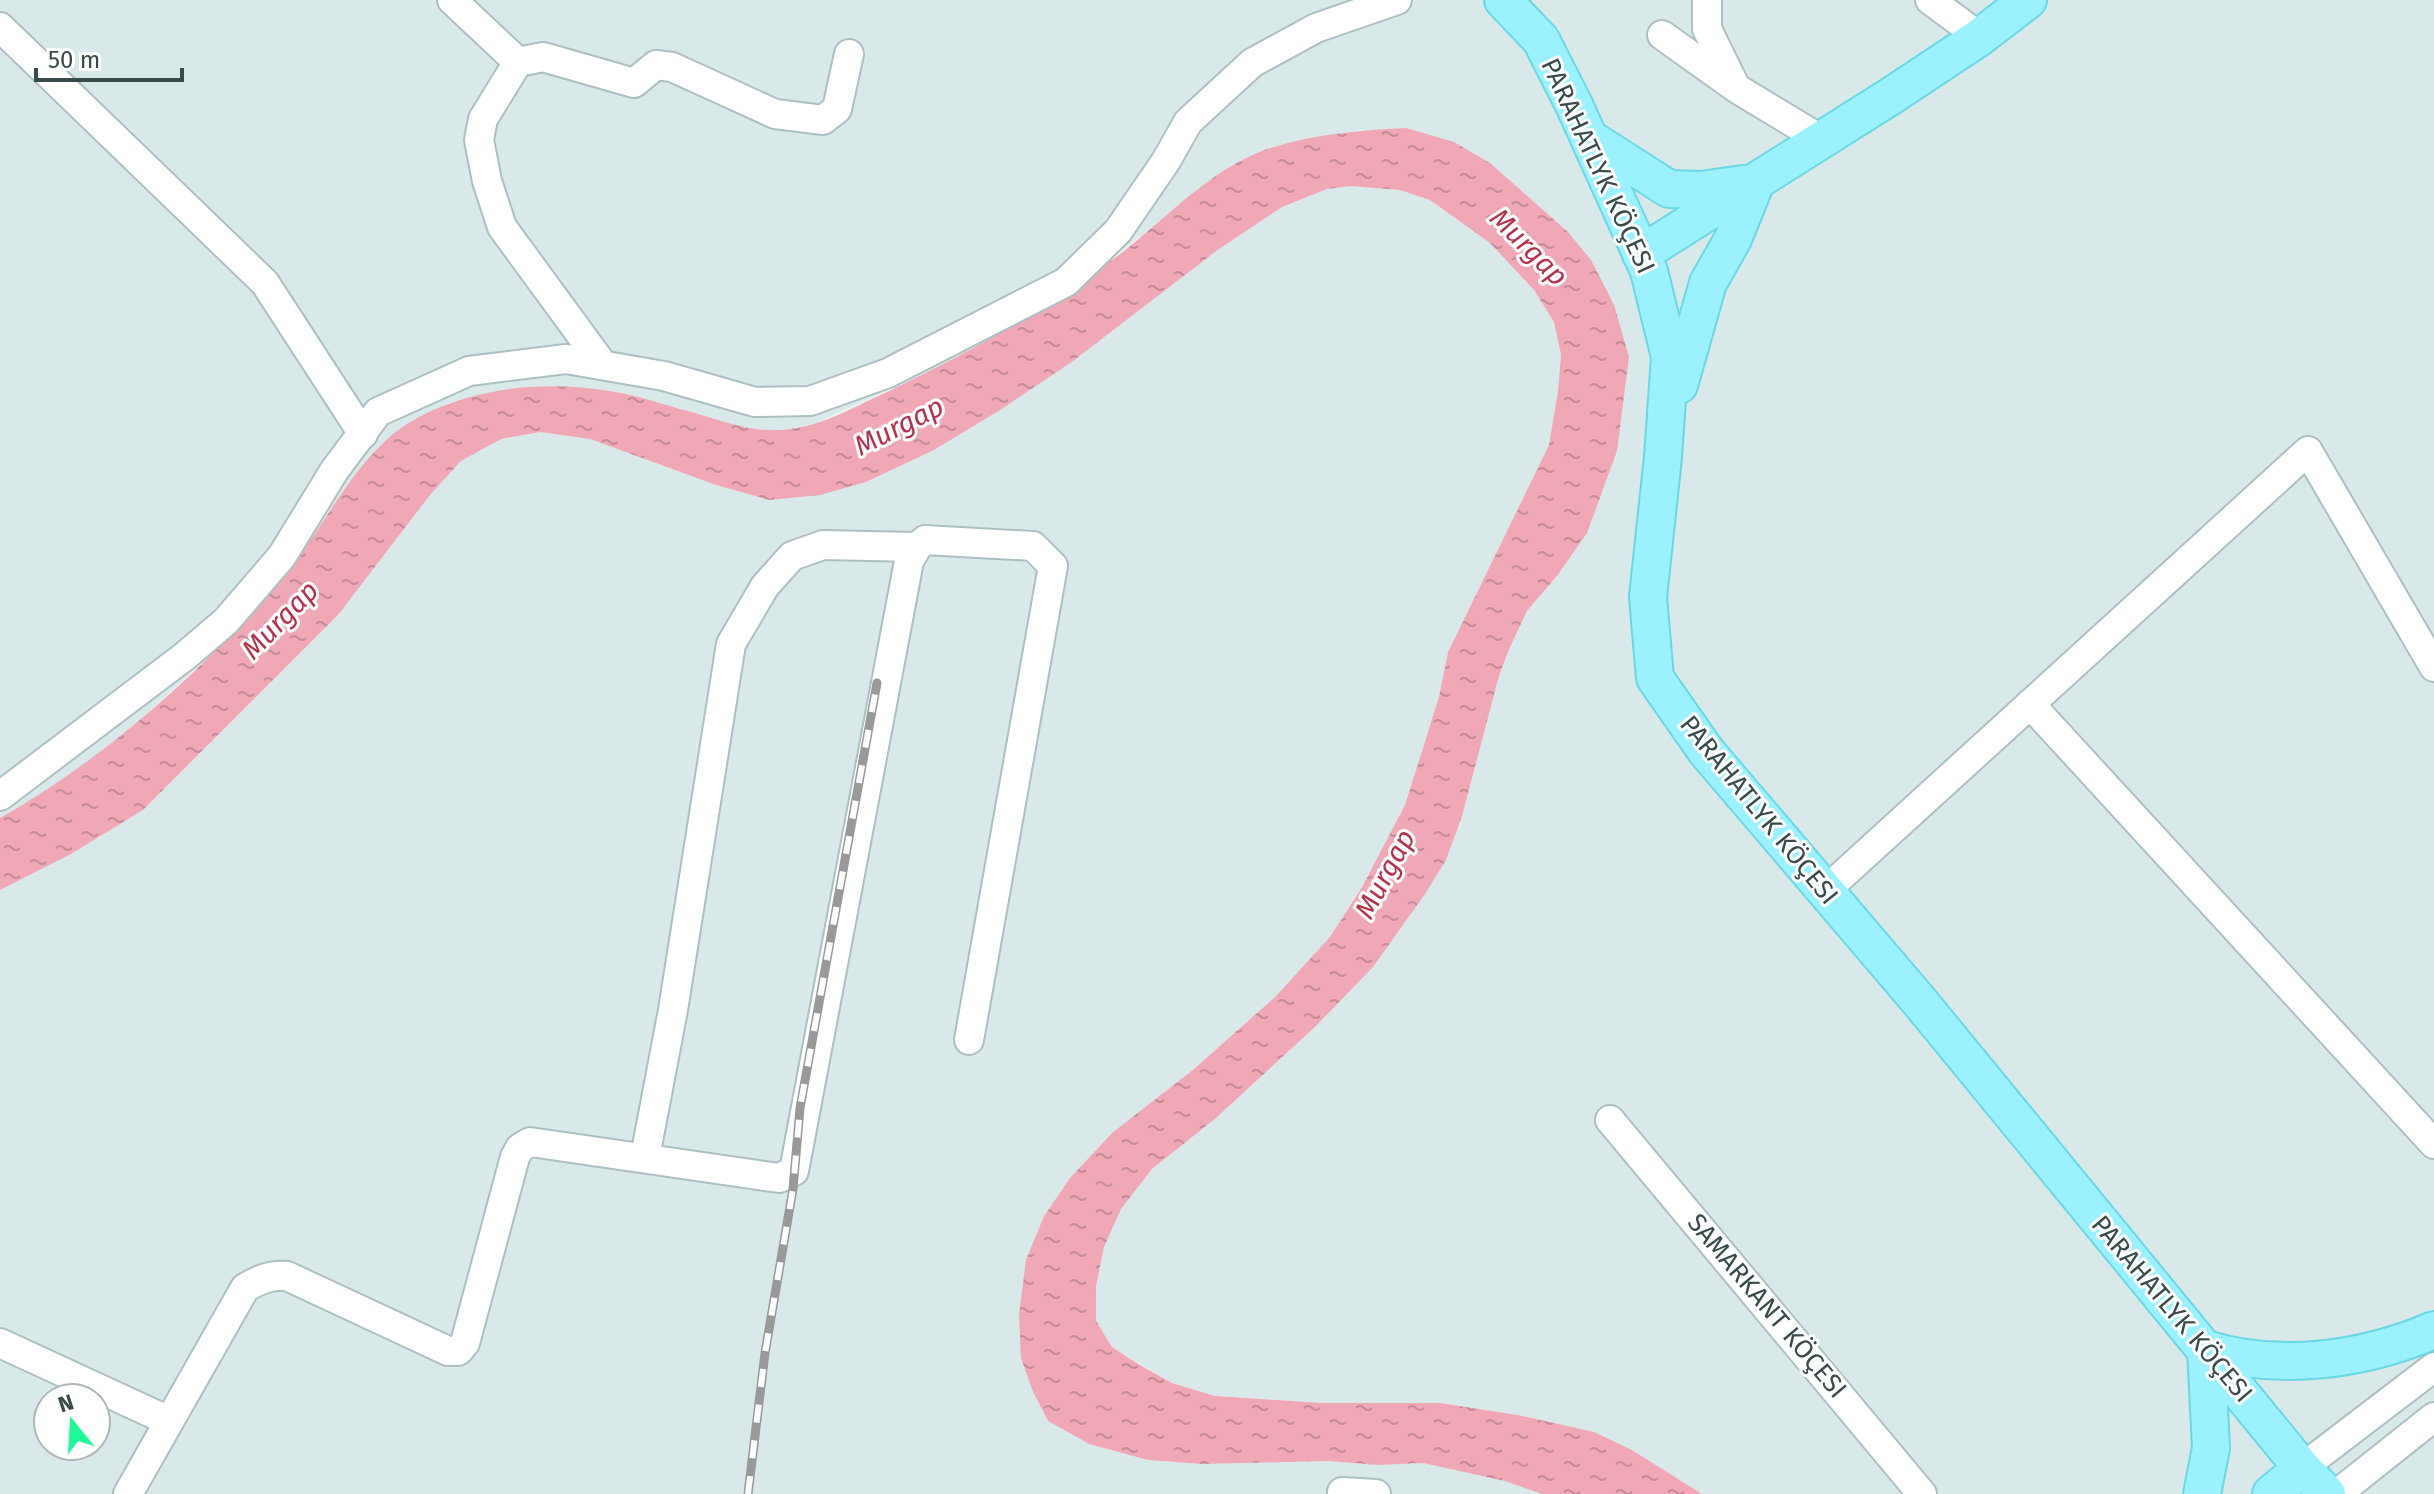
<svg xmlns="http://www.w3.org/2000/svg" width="2434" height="1494" viewBox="0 0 2434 1494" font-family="'Fira Sans',sans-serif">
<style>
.residential{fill:#d9e8e9;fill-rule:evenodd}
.water{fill:url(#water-ripples)}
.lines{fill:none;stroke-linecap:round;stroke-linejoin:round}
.minor-casing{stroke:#adc0c1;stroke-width:32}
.major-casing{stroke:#6ad8e4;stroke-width:40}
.minor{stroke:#fff;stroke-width:28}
.major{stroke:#9bf2fe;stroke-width:36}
.rail-casing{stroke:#999;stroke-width:9}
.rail{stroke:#fff;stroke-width:6;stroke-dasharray:18;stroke-linecap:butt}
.labels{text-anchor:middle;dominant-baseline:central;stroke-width:6;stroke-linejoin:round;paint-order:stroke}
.street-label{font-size:26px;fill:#384a4a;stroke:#fff}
.water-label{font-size:28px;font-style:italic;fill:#b73048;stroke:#fff}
</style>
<defs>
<pattern id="water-ripples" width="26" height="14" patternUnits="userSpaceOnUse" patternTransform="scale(2)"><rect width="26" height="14" fill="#f1a8b6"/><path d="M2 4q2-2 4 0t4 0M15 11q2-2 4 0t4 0" fill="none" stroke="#c48b96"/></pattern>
</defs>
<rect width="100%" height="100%" fill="#ebf4f5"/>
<!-- residential -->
<g class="residential">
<path d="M0 0H2434V1494H1702L1632 1450 1594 1432 1518 1415 1440 1403H1322L1215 1396 1172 1383 1112 1347 1096 1321V1286L1104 1247 1121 1209 1152 1169 1216 1118 1316 1026 1373 967 1462 816 1499 676 1510 647 1527 611 1558 576 1568 232 1490 163 1361 130 1272 147 1225 170 1075 287 1009 329 941 366 813 424 778 431 746 429 703 415 491 393 449 403 409 423 378 449 282 579 203 662 121 737 45 792 0 818Z"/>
<path d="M1350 186 1400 190 1430 200 1490 243 1534 290 1554 322 1561 355 1558 391 1549 445 1448 652 1439 697 1405 805 1361 889 1330 937 1275 997 1194 1069 1112 1133 1070 1178 1044 1216 1027 1260 1019 1314 1033 1392 1048 1421 1089 1444 1148 1460 1202 1464 1328 1461 1378 1465 1423 1463 1505 1481 1542 1494H0V890L71 854 143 810 338 615 430 495 461 461 501 439 540 432 590 439 716 485 769 500 934 450 1073 361 1219 249 1282 207 1327 189ZM48 1398H96V1446H48Z"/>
</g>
<!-- water -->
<path class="water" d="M1406 128 1454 142 1490 163 1568 232 1591 260 1614 305 1629 357 1617 451 1587 533 1557 576 1527 611 1510 647 1499 676 1462 816 1446 860 1425 894 1373 967 1316 1026 1216 1118 1152 1169 1121 1209 1104 1247 1096 1286V1321L1112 1347 1140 1365 1172 1383 1215 1396 1322 1403H1440L1518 1415 1594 1432 1632 1450 1702 1494H1542L1505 1481 1423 1463 1378 1465 1328 1461 1202 1464 1148 1460 1089 1444 1048 1421 1033 1392 1021 1358 1019 1314 1026 1260 1044 1216 1070 1178 1112 1133 1194 1069 1275 997 1330 937 1361 889 1405 805 1439 697 1448 652 1549 445 1558 391 1561 355 1554 322 1534 290 1490 243 1430 200 1400 190 1350 186 1327 189 1282 207 1219 249 1073 361 1000 410 934 450 866 482 820 495 769 500 716 485 590 439 540 432 501 439 461 461 430 495 338 615 143 810 71 854 0 890V818C107 757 199 674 280 581 323 532 354 455 412 421 472 386 548 380 615 392 640 396 664 405 688 411 735 424 760 438 810 425 836 418 862 403 887 392 970 352 1050 308 1124 251 1171 214 1215 165 1274 147 1316 134 1362 130 1406 128Z"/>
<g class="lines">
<!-- minor casing -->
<g class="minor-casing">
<g id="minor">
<path d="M452 0 518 62"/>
<path d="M1707 0V29L1736 88 1822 140"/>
<path d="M1930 0 1980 37"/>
<path d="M0 27 265 283 363 434"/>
<path d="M1662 35 1732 85"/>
<path d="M603 365 502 227 487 181 479 140 483 119 518 62 543 57 634 83 656 65 672 67 775 114 823 120 837 109 849 54"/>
<path d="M2030 704 2434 1144"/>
<path d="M0 796 185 656 226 621 282 556 334 471 378 412 469 371 566 359 664 376 755 402 810 401 888 373 1066 282 1118 231 1166 161 1188 122 1252 63 1316 28 1397 0"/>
<path d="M1825 891 2308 451 2434 667"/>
<path d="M1610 1120 1922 1494"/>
<path d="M645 1157 673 1010 731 644 765 586 792 556 823 545 917 547"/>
<path d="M0 1343 169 1421"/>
<path d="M2302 1468 2434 1367"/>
<path d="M1342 1492 1376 1494"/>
<path d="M128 1494 245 1288C260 1279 270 1275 287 1276L448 1351H458L465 1343 515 1157 520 1148 530 1142 779 1178 794 1171 909 561 917 547 925 540 1033 546 1053 566 969 1040"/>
<path d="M2337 1494 2434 1417"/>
</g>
</g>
<!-- major casing -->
<g class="major-casing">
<g id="major">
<path d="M1503 0 1541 40 1574 105 1649 271 1670 357 1663 457 1648 597 1655 678 1706 751 1920 1002 2302 1468 2327 1494"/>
<path d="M1589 138 1669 189 1701 190 1743 184"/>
<path d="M1641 254 1891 96 1980 37 2028 0"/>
<path d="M1679 385 1708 283 1733 239 1756 182"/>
<path d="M2202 1494 2211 1448 2206 1349C2280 1372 2364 1360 2434 1330"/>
<path d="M2271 1494 2302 1468"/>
</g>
</g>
<!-- minor -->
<use href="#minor" class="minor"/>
<!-- major -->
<use href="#major" class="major"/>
<!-- rail casing -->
<g class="rail-casing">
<path id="rail" d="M748 1494 765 1353 793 1189 800 1108 877 683"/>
</g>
<!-- rail -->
<use href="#rail" class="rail"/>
</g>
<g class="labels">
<!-- street labels -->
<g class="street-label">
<text transform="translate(1598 166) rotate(65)">PARAHATLYK KÖÇESI</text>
<text transform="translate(1759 810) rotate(51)">PARAHATLYK KÖÇESI</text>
<text transform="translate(1767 1306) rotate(50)">SAMARKANT KÖÇESI</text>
<text transform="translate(2172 1309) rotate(50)">PARAHATLYK KÖÇESI</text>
</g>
<!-- water labels -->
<g class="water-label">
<text transform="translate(1529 247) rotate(45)">Murgap</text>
<text transform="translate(899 426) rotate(-27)">Murgap</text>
<text transform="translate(280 620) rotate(-46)">Murgap</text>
<text transform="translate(1385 874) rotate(-62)">Murgap</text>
</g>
</g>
<!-- north arrow -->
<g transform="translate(72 1422) rotate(342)"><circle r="38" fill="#ffffff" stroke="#afb7b7" stroke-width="2"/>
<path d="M0-6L14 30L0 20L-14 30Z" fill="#1ef997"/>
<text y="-12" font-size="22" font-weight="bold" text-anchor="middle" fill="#384a4a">N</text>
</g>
<!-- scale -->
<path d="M36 68v12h146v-12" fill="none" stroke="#384a4a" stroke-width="4"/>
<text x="48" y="68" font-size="24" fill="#384a4a" stroke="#ffffff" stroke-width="6" paint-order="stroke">50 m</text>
</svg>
